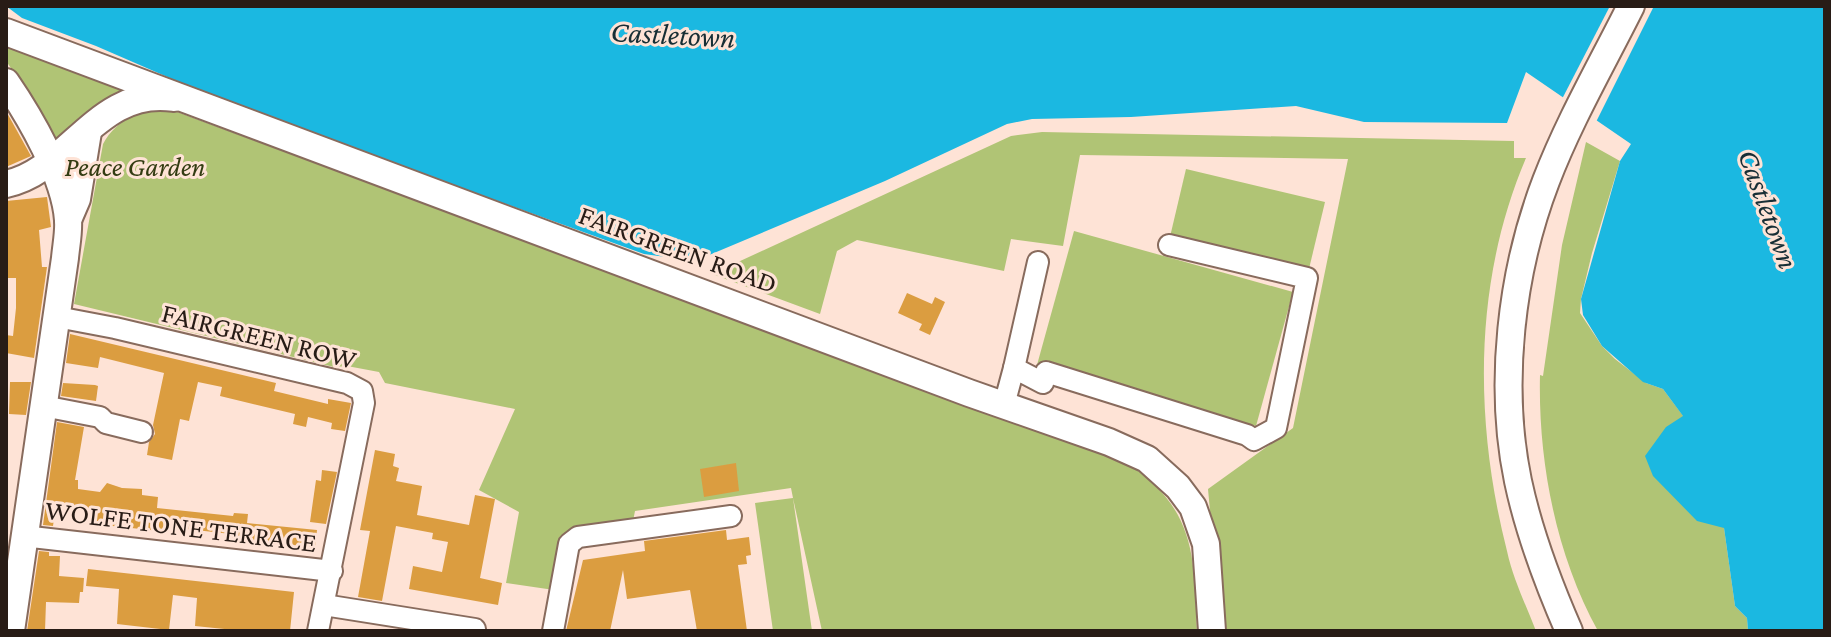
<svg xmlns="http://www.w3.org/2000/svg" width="1831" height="637" viewBox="0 0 1831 637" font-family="'Crimson Pro',serif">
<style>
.green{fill:#b0c475}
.water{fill:#1bb8e1}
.pier{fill:#fee3d6}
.building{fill:#db9d40}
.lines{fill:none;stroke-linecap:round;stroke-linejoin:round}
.minor-casing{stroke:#886b5d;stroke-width:24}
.major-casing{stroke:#886b5d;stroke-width:30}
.minor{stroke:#fff;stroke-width:20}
.major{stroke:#fff;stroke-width:26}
.labels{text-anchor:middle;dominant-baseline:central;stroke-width:6;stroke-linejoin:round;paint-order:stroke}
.park-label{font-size:28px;font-style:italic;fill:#333c12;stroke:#fee3d6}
.street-label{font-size:28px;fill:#281c16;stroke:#fee3d6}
.water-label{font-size:30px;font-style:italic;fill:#172e35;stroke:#fee3d6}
</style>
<rect width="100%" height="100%" fill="#fee3d6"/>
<!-- green -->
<g class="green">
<path d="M6 47 149 90 57 142 32 98 6 61Z"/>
<path d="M169 109 1126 462C1196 509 1194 555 1197 631H822L793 498 812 631H773L755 503 793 498 791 488 635 511 633 521 564 535 554 590 506 583 519 512 479 490 515 409 385 383 379 372 347 366 334 367 74 304 103 144C118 117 141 111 169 109Z"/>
<path d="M1042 132 1514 141V158H1526C1473 282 1474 422 1507 551 1513 579 1526 605 1536 631H1221L1208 489 1293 428 1348 159 1080 155 1063 246 1011 239 1004 271 857 240 837 251 820 314 712 274 1011 136Z"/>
<path d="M1586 142 1620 161 1592 253 1581 299 1580 313 1602 346 1615 359 1646 383 1663 389 1684 417 1724 528 1735 606 1747 618 1748 631H1598C1556 555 1538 462 1540 375L1543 376 1562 245Z"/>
<path d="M1186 169 1325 202 1308 273 1169 241Z"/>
<path d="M1074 231 1293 292 1256 426 1037 365Z"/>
</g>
<!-- water -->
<path class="water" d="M6 6H1825V631H1748L1747 618 1735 606 1724 528 1697 521 1653 476 1645 456 1666 427 1683 416 1663 389 1643 382 1602 346 1583 315 1581 299 1620 161 1631 144 1526 72 1507 123 1364 122 1296 106 1131 117 1032 119 1007 124 885 181 695 261 644 254 371 155 202 92 96 46 22 18Z"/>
<!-- pier -->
<path class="pier" d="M1610 6H1654L1595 124 1561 101Z"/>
<!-- building -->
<g class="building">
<path d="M6 111 31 156 6 167Z"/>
<path d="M47 197 51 227 39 230 42 267H47L34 358 6 353V335L13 336 16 308V278H6V201Z"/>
<path d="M907 293 932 304 935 297 945 302 930 335 919 330 922 324 898 313Z"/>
<path d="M70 334 276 383 274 391 328 404V399L351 403 345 431 331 429 332 423 308 417 306 427 293 424 295 414 220 396 222 387 198 382 189 421 180 419 172 460 147 455 149 442 155 434 153 425 164 373 100 357 98 368 66 363Z"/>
<path d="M10 382H31L26 415 9 414Z"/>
<path d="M63 383 95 385 98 386 96 401 61 396Z"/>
<path d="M57 422 84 427 75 480H78V489L100 492 107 483 122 488 142 489V495L158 497 157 508 233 516 234 513 248 514 247 523 317 530 315 548 231 539V534L169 527V532L84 523 85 510 56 506 53 526 43 525Z"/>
<path d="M375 450 395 454 393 466 399 468 396 481 422 486 417 515 469 525 475 495 495 499 480 578 502 583 498 605 409 589 413 566 442 572 448 542 432 539 433 533 396 526 382 601 358 597 370 531 360 530Z"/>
<path d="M736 463 739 491 704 497 700 469Z"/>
<path d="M322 470 337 472 326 524 310 522 316 480 321 481Z"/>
<path d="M726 530 727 540 749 537 751 555 746 556 747 564 738 565 747 631H697L690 590 627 599 623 570 610 631H566L583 560 645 551 644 541Z"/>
<path d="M39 551 49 552V556H60L59 576 84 578 83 592H80L79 603 46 602 45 631H27Z"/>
<path d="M88 569 294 592 290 631H244L195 626 197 598 173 595 169 630 117 624 119 589 86 586Z"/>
</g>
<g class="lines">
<!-- minor casing -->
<g class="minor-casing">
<g id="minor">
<path d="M57 317 115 328 347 383 362 391 364 403 318 631"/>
<path d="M1014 368 1038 262"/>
<path d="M1004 405 1014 368 1043 383 1046 372 1247 435 1254 440 1276 428 1307 278 1169 245"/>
<path d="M43 406 100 417 106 423 142 432"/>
<path d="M23 536 332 571"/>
<path d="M324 605 475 629"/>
<path d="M553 631 569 544 578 537 731 516"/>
</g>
</g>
<!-- major casing -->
<g class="major-casing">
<g id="major">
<path d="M6 32 969 393 1109 442 1147 459 1178 487 1193 507 1206 544 1212 631"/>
<path d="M6 82C30 117 65 177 68 220 69 232 66 246 65 258L11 631"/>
<path d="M6 184C69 171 98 86 174 98"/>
<path d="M68 220 77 199 88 132"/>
<path d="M1569 631C1548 583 1529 533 1518 481 1498 385 1511 272 1546 181 1569 121 1602 64 1631 6"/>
</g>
</g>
<!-- minor -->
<use href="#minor" class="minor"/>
<!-- major -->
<use href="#major" class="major"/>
</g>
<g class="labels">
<!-- park labels -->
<g class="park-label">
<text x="135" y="166">Peace Garden</text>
</g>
<!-- street labels -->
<g class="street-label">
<text transform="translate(678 249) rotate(20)">FAIRGREEN ROAD</text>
<text transform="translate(259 336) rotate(14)">FAIRGREEN ROW</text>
<text transform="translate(181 526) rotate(7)">WOLFE TONE TERRACE</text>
</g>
<!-- water labels -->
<g class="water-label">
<text transform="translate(673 34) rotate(3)">Castletown</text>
<text transform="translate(1769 209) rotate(70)">Castletown</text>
</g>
</g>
<!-- border -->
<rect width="1831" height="637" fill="none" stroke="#281c16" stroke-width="16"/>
</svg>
